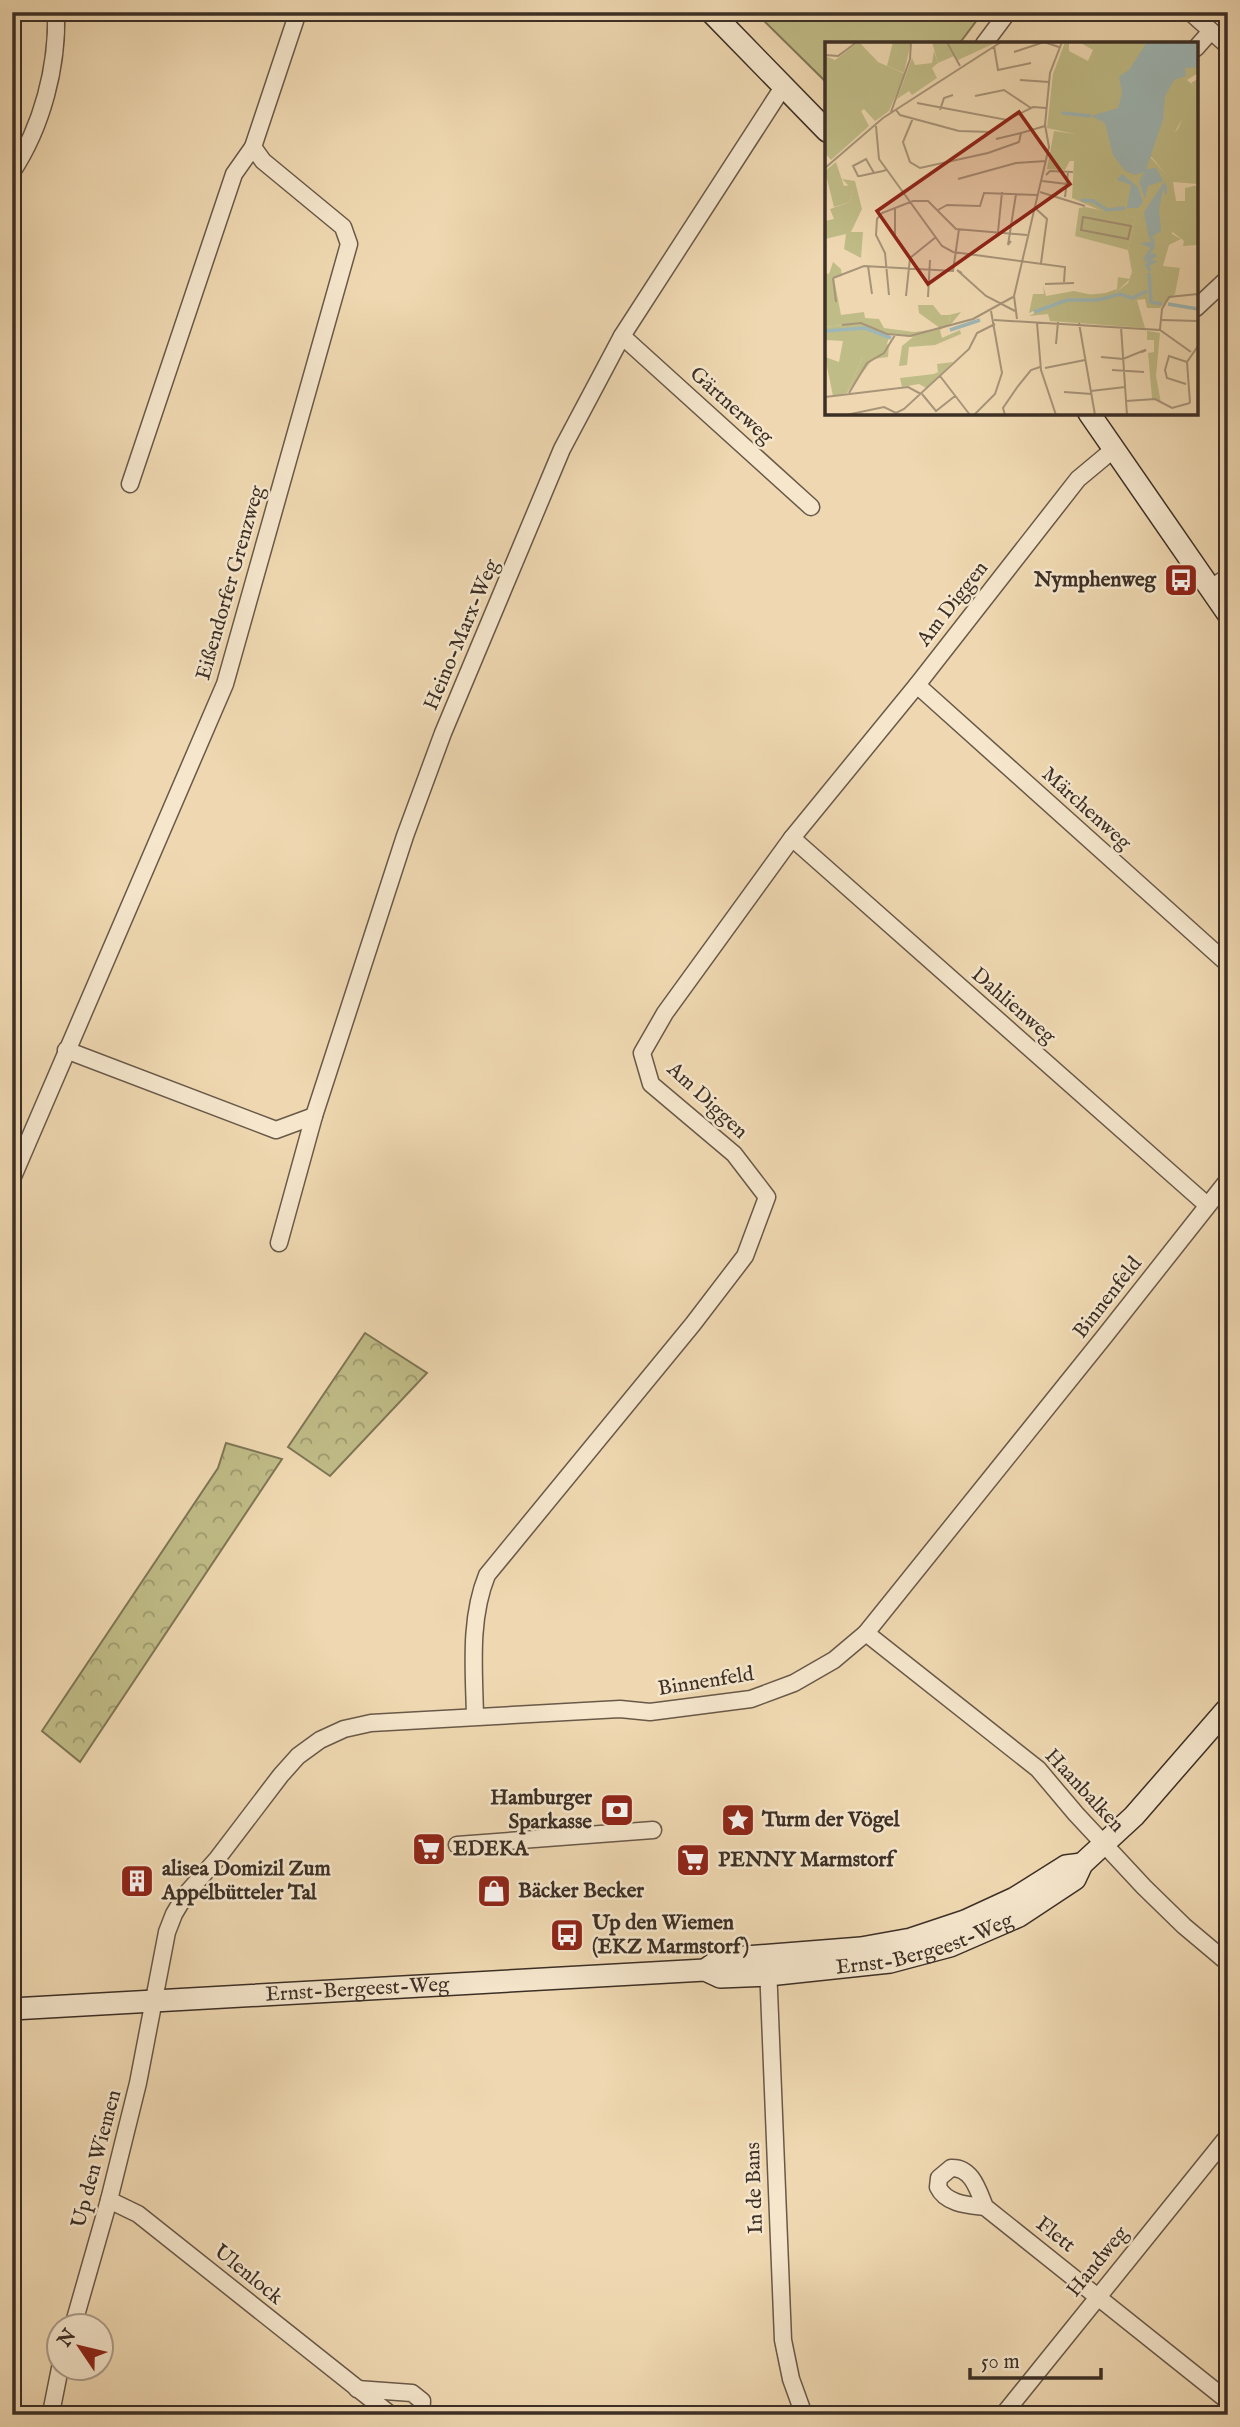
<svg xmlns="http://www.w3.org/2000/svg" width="1240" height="2427" viewBox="0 0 1240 2427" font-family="'IM FELL English',serif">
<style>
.grass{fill:#c0bc87;stroke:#7e7656;stroke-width:2}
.forest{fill:url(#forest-crowns);stroke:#7e7656;stroke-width:2}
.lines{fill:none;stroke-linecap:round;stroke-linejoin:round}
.street-casing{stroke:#695949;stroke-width:19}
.secondary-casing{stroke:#3c2f26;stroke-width:24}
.street{stroke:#f5e6cc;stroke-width:16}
.secondary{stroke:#f5e6cc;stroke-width:21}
.labels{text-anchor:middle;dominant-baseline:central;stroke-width:5;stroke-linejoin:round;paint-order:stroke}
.street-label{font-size:21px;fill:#3c2f26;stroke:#f5e6cc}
.poi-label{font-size:21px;font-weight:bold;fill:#3c2f26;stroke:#f5e6cc;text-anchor:start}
.inset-river{fill:none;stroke:#9eb7b6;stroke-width:3.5}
.inset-road{fill:none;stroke:#a79479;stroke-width:2}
.view{fill:#8f2418;fill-opacity:0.15;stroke:#8f2418;stroke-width:3.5}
.inset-edge{fill:none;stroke:#3c2f26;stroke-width:3.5}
</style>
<defs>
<pattern id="forest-crowns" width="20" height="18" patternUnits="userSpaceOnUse" patternTransform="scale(1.75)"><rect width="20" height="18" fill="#c0bc87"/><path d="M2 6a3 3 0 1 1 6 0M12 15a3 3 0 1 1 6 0" fill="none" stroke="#9d996e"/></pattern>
</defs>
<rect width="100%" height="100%" fill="#efd8b1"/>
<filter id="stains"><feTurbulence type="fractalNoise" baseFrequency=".00286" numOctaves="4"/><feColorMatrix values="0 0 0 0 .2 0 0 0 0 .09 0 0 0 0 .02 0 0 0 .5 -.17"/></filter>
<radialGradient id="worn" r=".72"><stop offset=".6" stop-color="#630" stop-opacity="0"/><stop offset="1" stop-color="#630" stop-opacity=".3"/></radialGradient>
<!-- grass -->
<path class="grass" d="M755 12H983L959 44H827V83Z"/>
<!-- forest -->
<g class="forest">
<path d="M365 1333 427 1373 330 1476 288 1447Z"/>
<path d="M226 1443 282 1459 80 1762 42 1731 218 1468Z"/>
</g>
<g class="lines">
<!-- street casing -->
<g class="street-casing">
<g id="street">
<path d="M1190 12 1228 46"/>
<path d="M984 44 1008 12"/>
<path d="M1196 48 1211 31"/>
<path d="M12 172C42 127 58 66 56 12"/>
<path d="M1196 308 1228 278"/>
<path d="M622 336 811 507"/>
<path d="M130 484 234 174 253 147"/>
<path d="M1210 588 1228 577"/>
<path d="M917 685 1228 964"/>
<path d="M792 838 1207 1205"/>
<path d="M66 1050 276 1130 314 1116"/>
<path d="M12 1179 225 684 349 244 343 227 263 161 253 147 298 12"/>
<path d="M279 1243 314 1116 405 836 443 733 562 449 622 336 783 87"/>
<path d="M866 1633 1038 1769 1076 1814 1144 1887 1184 1926 1228 1963"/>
<path d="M475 1716C474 1669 469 1619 487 1575L693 1324 745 1256 767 1197 734 1154 651 1084 642 1053 665 1013 792 838 917 685 1078 479 1114 449"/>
<path d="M457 1845 653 1830"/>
<path d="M768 1966 783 2340 791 2379 804 2415"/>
<path d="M109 2200 138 2214 391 2415"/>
<path d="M985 2207C968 2205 946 2204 938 2187L939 2178 951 2168C972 2167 978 2190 985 2207L1228 2401"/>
<path d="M73 2326 109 2200 138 2083 167 1932 174 1914 186 1894 217 1859 281 1775 298 1756 320 1740 344 1729 371 1723 620 1709 650 1712 751 1699 794 1683 834 1660 866 1633 1104 1337 1228 1180"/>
<path d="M357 2389 412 2393 422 2401 421 2415"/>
<path d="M52 2415V2408L60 2368"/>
<path d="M1003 2415 1228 2136"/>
</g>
</g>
<!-- secondary casing -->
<g class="secondary-casing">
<g id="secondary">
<path d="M711 12 827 131"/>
<path d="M1089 413 1228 614"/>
<path d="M705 1970 719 1960 733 1958 861 1948 911 1939 965 1921 1015 1898 1066 1866 1082 1864"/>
<path id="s1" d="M12 2009 705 1970 720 1977 768 1975 890 1962 950 1946 1019 1916 1075 1879 1082 1864 1134 1816 1228 1708"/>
</g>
</g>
<!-- street -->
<use href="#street" class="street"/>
<!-- secondary -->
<use href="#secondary" class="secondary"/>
</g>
<!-- icons -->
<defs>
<g id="bus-square" transform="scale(1.75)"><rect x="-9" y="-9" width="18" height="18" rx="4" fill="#8f2418" stroke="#f5e6cc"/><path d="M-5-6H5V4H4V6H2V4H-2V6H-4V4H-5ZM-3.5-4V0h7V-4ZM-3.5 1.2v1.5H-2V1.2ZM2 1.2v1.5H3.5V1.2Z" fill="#fff"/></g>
<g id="bank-square" transform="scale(1.75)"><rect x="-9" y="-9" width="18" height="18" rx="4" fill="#8f2418" stroke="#f5e6cc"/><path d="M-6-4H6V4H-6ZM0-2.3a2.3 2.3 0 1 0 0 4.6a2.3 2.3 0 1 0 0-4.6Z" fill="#fff"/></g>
<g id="sight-square" transform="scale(1.75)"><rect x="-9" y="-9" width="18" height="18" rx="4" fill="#8f2418" stroke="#f5e6cc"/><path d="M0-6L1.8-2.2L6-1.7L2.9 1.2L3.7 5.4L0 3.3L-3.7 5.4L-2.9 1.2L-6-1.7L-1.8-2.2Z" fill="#fff"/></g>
<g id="supermarket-square" transform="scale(1.75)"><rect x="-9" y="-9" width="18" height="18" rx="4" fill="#8f2418" stroke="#f5e6cc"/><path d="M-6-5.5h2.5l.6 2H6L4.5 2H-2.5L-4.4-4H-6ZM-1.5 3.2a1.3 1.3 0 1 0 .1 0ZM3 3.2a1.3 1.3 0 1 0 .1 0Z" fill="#fff"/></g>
<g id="building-square" transform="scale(1.75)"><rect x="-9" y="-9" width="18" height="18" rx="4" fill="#8f2418" stroke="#f5e6cc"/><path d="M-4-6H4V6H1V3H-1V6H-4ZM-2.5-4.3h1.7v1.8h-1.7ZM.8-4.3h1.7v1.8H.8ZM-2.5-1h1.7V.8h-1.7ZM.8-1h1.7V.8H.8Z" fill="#fff"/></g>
<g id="shop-square" transform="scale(1.75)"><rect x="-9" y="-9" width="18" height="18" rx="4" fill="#8f2418" stroke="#f5e6cc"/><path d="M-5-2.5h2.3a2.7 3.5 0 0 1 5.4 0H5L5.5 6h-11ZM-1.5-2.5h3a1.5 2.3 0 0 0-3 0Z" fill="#fff"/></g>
</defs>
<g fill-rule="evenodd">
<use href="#bus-square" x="1181" y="580"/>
<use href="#bank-square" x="617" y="1810"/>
<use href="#sight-square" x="738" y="1820"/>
<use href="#supermarket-square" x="429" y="1849"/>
<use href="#supermarket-square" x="693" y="1860"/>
<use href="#building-square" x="137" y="1881"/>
<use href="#shop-square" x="494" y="1891"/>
<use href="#bus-square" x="567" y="1935"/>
</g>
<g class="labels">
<!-- street labels -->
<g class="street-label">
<text transform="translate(731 406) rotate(42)">Gärtnerweg</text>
<text transform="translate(231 583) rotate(-74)">Eißendorfer Grenzweg</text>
<text transform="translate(953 604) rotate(-52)">Am Diggen</text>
<text transform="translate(462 635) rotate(-67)">Heino-Marx-Weg</text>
<text transform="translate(1086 809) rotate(42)">Märchenweg</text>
<text transform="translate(1013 1006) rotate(41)">Dahlienweg</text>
<text transform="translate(707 1101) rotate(43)">Am Diggen</text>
<text transform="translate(1108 1298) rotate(-52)">Binnenfeld</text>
<text transform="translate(706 1682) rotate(-9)">Binnenfeld</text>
<text transform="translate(1084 1791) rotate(47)">Haanbalken</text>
<text stroke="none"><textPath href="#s1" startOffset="919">Ernst-Bergeest-Weg</textPath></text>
<text stroke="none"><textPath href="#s1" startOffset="346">Ernst-Bergeest-Weg</textPath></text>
<text transform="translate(97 2159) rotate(-75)">Up den Wiemen</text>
<text transform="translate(755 2188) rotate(-92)">In de Bans</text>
<text transform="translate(1055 2235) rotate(38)">Flett</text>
<text transform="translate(1098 2262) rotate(-51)">Handweg</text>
<text transform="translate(248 2275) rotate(39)">Ulenlock</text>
</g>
<!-- poi labels -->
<g class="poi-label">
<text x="1156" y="580" text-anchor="end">Nymphenweg</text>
<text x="592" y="1798" text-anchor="end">Hamburger<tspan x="592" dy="24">Sparkasse</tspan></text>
<text x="762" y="1820">Turm der Vögel</text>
<text x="453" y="1849">EDEKA</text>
<text x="718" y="1860">PENNY Marmstorf</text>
<text x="162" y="1869">alisea Domizil Zum<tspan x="162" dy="24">Appelbütteler Tal</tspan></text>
<text x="518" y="1891">Bäcker Becker</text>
<text x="592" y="1923">Up den Wiemen<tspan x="592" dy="24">(EKZ Marmstorf)</tspan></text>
</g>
</g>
<!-- overview -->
<g transform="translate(825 42)">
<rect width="373" height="373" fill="#efd8b1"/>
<path d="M68 0H86L79 31 62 24ZM229 89 250 92V109L240 128 222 127ZM93 263H108L116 273H124L125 281 115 286 94 271ZM36 281 65 292 62 302 37 316 22 351 8 354 0 315 14 320 18 299 0 298V285ZM128 320 101 346 94 342 77 345 75 336 109 332 113 330 112 322Z" fill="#c0bc87"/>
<path d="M109 9 113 21 107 26 112 36 87 53 84 49 72 57 87 16 90 23 107 21ZM17 137 30 139 37 167 26 190H38L36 216 19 207 21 192 0 197V179L9 177 5 167 25 160 28 148ZM8 220 16 227 17 234 9 236 16 273 39 270 40 276 54 277 59 286 89 290 113 287 125 280 124 273 136 270 127 281 115 288 117 296 135 288 136 292 110 303 84 305 82 323 74 324 77 304 88 295 62 292 36 281 0 285V231L4 232ZM293 235 305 237 290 251 271 256 233 259 204 271 208 252H219L218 243 221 254 249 249 272 254 292 247ZM59 301 64 303 63 315 48 317 22 351 37 316Z" fill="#c0bc87"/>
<path d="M34 0 53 20 80 32 64 69 50 79 39 67 36 69 44 84 6 118 0 111V14L10 18Z" fill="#c0bc87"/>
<path d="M240 0 244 1V9L263 19 268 8 254 0H373V31L362 38 370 45 363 66 350 90 340 81 326 116 346 138 347 192 356 197 344 203 338 224 355 226 350 252 335 266H322L320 257 312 258 320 286 225 279 223 272 204 274 240 255 291 250 303 241 307 230 303 208 310 175 279 170 247 156 249 119H244L250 92 222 86 228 32ZM322 289 335 291 331 334 336 361 327 356 323 311 329 310V298H322Z" fill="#c0bc87"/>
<path d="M107 0H121L129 14 113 21ZM123 0H167L168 2 133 18ZM373 37V142L348 140 351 159H360V146L373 143V203L358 204 359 199 345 188 346 139 325 113 340 80 350 90 353 87 370 45 366 41ZM11 120 19 144 26 143 28 148 25 160 9 165 0 129ZM260 165 310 175 303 208 250 194 254 166Z" fill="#c0bc87"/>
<path d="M322 0H373V25L360 26 361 34 349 38 340 54 338 78 321 127 331 126 338 139 323 144 320 157 314 140 319 130 310 133 300 129 288 113 280 81 266 74 293 66 297 51 294 34 289 32 295 34 304 28ZM297 132 313 145 318 160 313 166H302L306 143 292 138ZM339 140 342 144V150L341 154 338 147 334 168 336 189 324 197 319 170Z" fill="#9eb7b6"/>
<path class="inset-river" d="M237 71 266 74M256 158 268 159 282 168 300 166M325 229 322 223 328 220 322 218 331 213 322 214 328 205 321 202 328 201 327 196M324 231 326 260 337 262M343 262 373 267M209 270 242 258H273L295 252 307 256 322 249M125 288 155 278M0 289 40 286 66 296"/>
<path class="inset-road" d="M122 0 135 24M169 4 173 28 206 21M189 10 219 0 234 5M0 13 13 14 32 0M195 38 224 40M150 54 179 48 206 66M92 61 182 78 208 65 221 66M71 68 75 73 134 89 166 90M115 68 119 56 128 53M66 70 85 17 86 0M88 76 78 100 85 120 95 126 163 111 194 100 196 91 220 84M51 84 54 117 117 204 128 210 240 225 239 240M171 97 196 91M0 126 58 76 176 0M49 131 41 117 28 124 33 134H35L58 129 61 128M221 133 225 129 248 130M133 137 191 121 221 119M217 139 242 142M215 150 260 164M240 155 243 130M209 165 222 177 216 221M113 168 122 163 155 164 159 151 213 153M258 175 306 184 303 197 256 188ZM69 189 70 193V166M173 190 177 150M186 199 183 203 191 152M43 224 47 252M137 231 132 228 161 254 190 269M8 236 39 224 128 229 134 187M8 236 11 260M220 242 249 241M64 253 60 211 51 193 52 177 57 171 88 159H103L131 187 202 193M81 254 85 216 111 195M103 255 105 218M192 277 189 254 224 105 220 83 225 31 237 0M169 278 335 288 366 310M337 278 373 279M212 281 216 328 231 373M254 281 270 373M17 283 36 281 62 292 85 294 148 277 188 255M296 285 302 373M335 287 337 267 344 255 373 252M231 302 233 280M276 315 298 317 320 308H321L317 310M220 326 260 318M287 328 319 330M115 334 145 373M361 342 342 336 340 328 344 314 362 320M266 349 300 345M239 350 267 352M24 351 42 321 59 311 70 293M97 352 111 369 130 354M0 355 83 345 96 352M301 359 330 357 347 366 365 361M365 361 362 320 373 304M21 373 59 365 71 371 79 367 144 307 152 291 170 282M149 373 170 352 177 331 166 269M180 373 178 366 193 344 206 328 215 325"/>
<path class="view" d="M194 70 245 142 103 242 52 169Z"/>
<rect width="373" height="373" class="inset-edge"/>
</g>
<!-- margin -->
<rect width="1240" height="2427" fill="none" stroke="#efd8b1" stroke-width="42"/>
<rect x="14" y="14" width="1212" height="2399" fill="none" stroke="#3c2f26" stroke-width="3.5"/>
<rect x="21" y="21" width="1198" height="2385" fill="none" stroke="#3c2f26" stroke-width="2"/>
<!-- north arrow -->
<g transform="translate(80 2347) rotate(305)"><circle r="33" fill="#f5e6cc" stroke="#ab9d8a" stroke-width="2"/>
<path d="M0-5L12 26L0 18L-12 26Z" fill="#8f2418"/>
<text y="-10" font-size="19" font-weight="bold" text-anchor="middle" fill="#3c2f26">N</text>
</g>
<!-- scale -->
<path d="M970 2368v10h131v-10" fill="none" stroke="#3c2f26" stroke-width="3.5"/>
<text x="981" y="2368" font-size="21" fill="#3c2f26" stroke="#f5e6cc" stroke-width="5" paint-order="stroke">50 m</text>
<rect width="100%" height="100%" filter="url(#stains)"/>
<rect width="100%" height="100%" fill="url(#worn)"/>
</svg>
